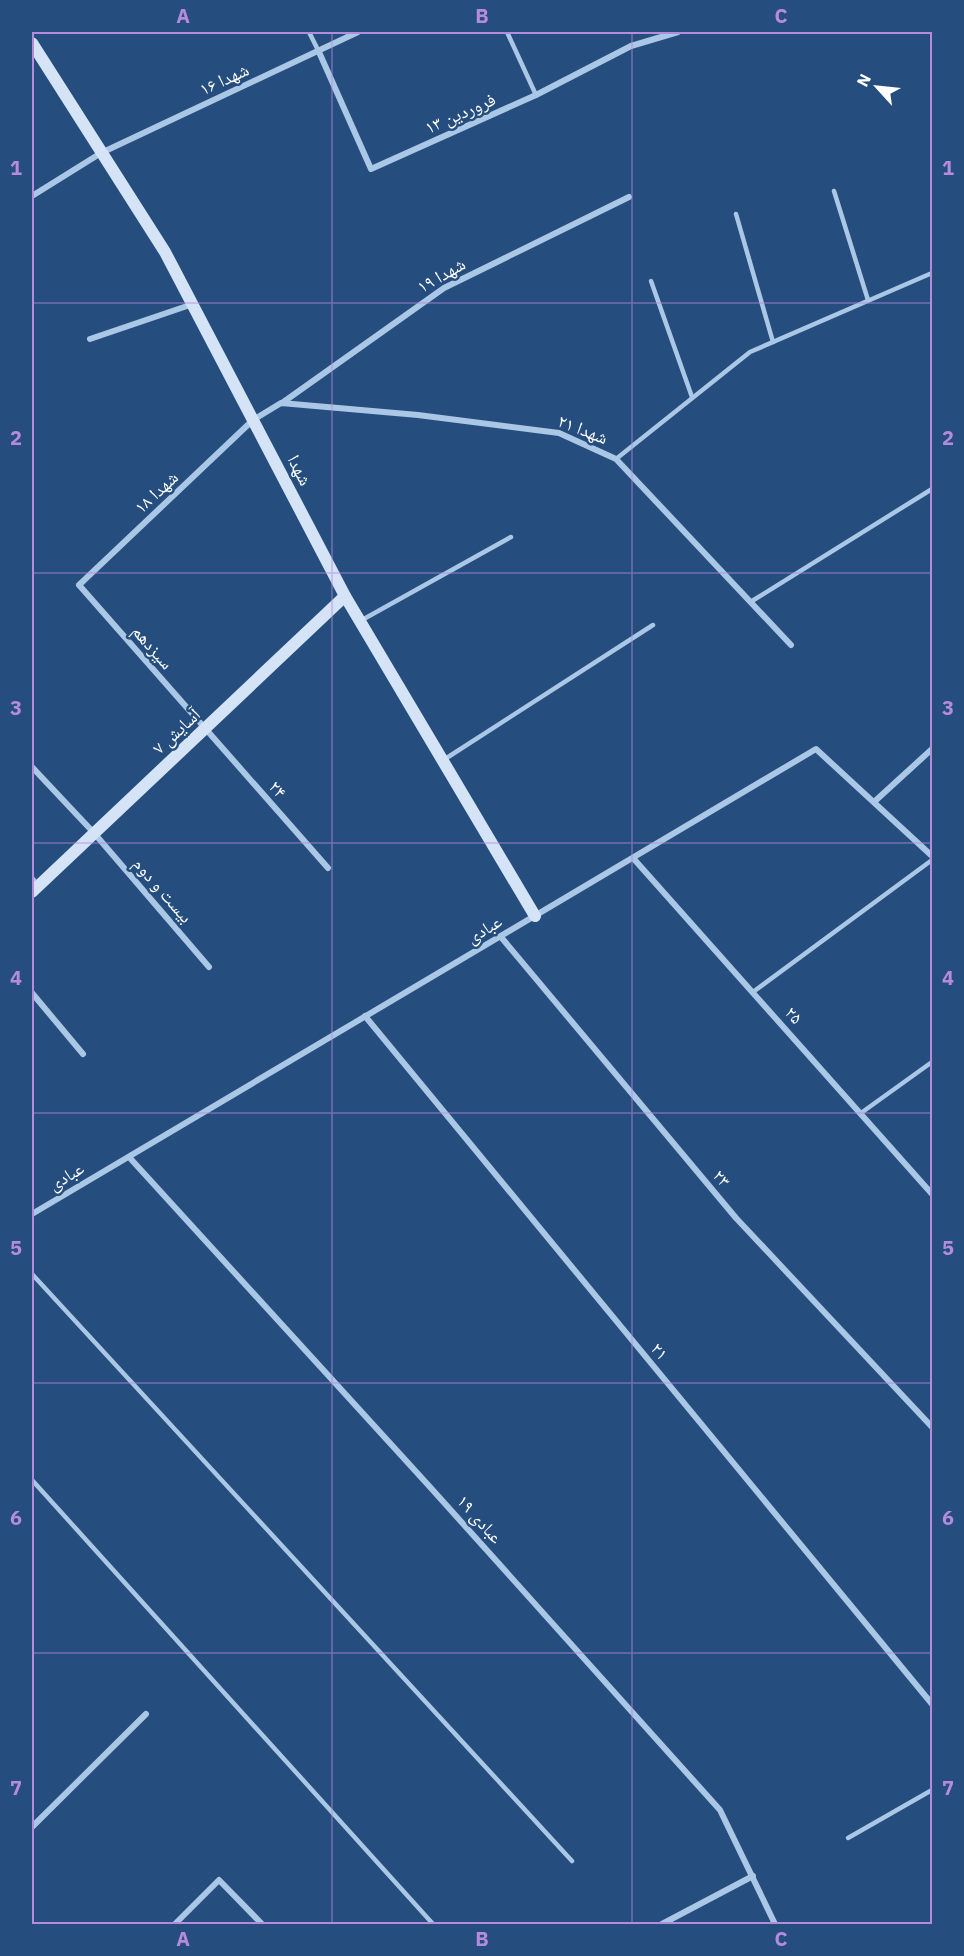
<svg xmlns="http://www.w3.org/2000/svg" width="964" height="1956" viewBox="0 0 964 1956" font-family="'IBM Plex Sans','Noto Naskh Arabic',sans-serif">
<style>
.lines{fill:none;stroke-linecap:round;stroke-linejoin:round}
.lane{stroke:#abc7e6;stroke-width:4.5}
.street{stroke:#abc7e6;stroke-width:6}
.secondary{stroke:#d4e3f5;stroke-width:12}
.grid{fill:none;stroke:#b68bdc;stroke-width:1.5;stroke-opacity:0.55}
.labels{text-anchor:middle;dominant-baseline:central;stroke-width:5;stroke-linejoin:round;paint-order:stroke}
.street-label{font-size:18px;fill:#fff;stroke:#254e7f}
.neatline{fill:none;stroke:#b68bdc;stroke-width:2}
.grid-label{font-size:20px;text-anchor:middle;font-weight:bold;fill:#b68bdc}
</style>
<rect width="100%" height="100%" fill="#254e7f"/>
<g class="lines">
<!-- lane -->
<g class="lane">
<path d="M309 32 319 52"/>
<path d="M507 32 536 95"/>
<path d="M834 191 868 300"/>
<path d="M736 214 773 342"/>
<path d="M651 281 692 397"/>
<path d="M616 459 750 352 932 273"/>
<path d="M752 601 932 489"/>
<path d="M362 620 511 537"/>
<path d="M445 759 653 625"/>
<path d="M753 992 932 860"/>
<path d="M861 1113 932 1062"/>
<path d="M32 1274 572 1861"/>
<path d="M32 1480 433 1924"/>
<path d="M848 1838 932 1790"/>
</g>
<!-- street -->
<g class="street">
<path d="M319 52 371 169 536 95 631 46 678 32"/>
<path d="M32 196 101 153 358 32"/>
<path d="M90 339 193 304"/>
<path d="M282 403 444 288 629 197"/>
<path d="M32 767 94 833 209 967"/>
<path d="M874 802 932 749"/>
<path d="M633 858 932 1194"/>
<path d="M328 868 79 585 253 420 281 403 418 415 559 433 616 459 791 645"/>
<path d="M32 879 38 886"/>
<path d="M501 937 736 1218 932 1427"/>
<path d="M32 993 83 1054"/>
<path d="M365 1016 932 1704"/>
<path d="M129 1157 430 1487 720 1810 775 1924"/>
<path d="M32 1214 816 749 932 856"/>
<path d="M32 1827 146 1714"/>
<path d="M175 1924 219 1880 262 1924"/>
<path d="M662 1924 753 1876"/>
</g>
<!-- secondary -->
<g class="secondary">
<path d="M32 43 165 252 345 596 535 916"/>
<path d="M32 892 345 596"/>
</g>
</g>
<!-- grid -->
<path class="grid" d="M332 32V1924M632 32V1924M32 303H932M32 573H932M32 843H932M32 1113H932M32 1383H932M32 1653H932"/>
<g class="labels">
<!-- street labels -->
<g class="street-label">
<text transform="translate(224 79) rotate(-25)">شهدا ۱۶</text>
<text transform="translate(460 113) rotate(-24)">فروردین ۱۳</text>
<text transform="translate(441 275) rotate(-30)">شهدا ۱۹</text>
<text transform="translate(583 429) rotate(21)">شهدا ۲۱</text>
<text transform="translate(300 470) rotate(63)">شهدا</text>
<text transform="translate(156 492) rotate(-43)">شهدا ۱۸</text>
<text transform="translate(153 647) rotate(49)">سیزدهم</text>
<text transform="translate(176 731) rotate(-43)">آسایش ۷</text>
<text transform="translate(278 789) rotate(49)">۲۴</text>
<text transform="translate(163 890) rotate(49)">بیست و دوم</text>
<text transform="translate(484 929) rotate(-31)">عبادی</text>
<text transform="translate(794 1015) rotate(48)">۲۵</text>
<text transform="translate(66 1176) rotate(-31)">عبادی</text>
<text transform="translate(722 1178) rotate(50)">۲۳</text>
<text transform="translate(660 1351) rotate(50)">۲۱</text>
<text transform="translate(480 1519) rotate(48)">عبادی ۱۹</text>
</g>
</g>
<!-- border -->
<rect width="964" height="1956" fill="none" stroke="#254e7f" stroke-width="66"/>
<!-- north arrow -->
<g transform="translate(877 87) rotate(297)" stroke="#254e7f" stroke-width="4.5" paint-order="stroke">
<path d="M0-4.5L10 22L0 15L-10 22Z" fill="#ffffff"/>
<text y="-9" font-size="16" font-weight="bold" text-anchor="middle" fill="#ffffff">N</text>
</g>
<rect x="33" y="33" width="898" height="1890" class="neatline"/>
<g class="grid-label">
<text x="183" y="23">A</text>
<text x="482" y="23">B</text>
<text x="781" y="23">C</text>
<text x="16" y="175">1</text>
<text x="948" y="175">1</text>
<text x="16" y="445">2</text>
<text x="948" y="445">2</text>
<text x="16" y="715">3</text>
<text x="948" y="715">3</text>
<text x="16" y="985">4</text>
<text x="948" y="985">4</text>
<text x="16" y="1255">5</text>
<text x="948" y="1255">5</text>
<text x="16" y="1525">6</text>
<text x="948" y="1525">6</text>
<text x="16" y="1795">7</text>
<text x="948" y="1795">7</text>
<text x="183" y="1946">A</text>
<text x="482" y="1946">B</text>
<text x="781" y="1946">C</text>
</g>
</svg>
